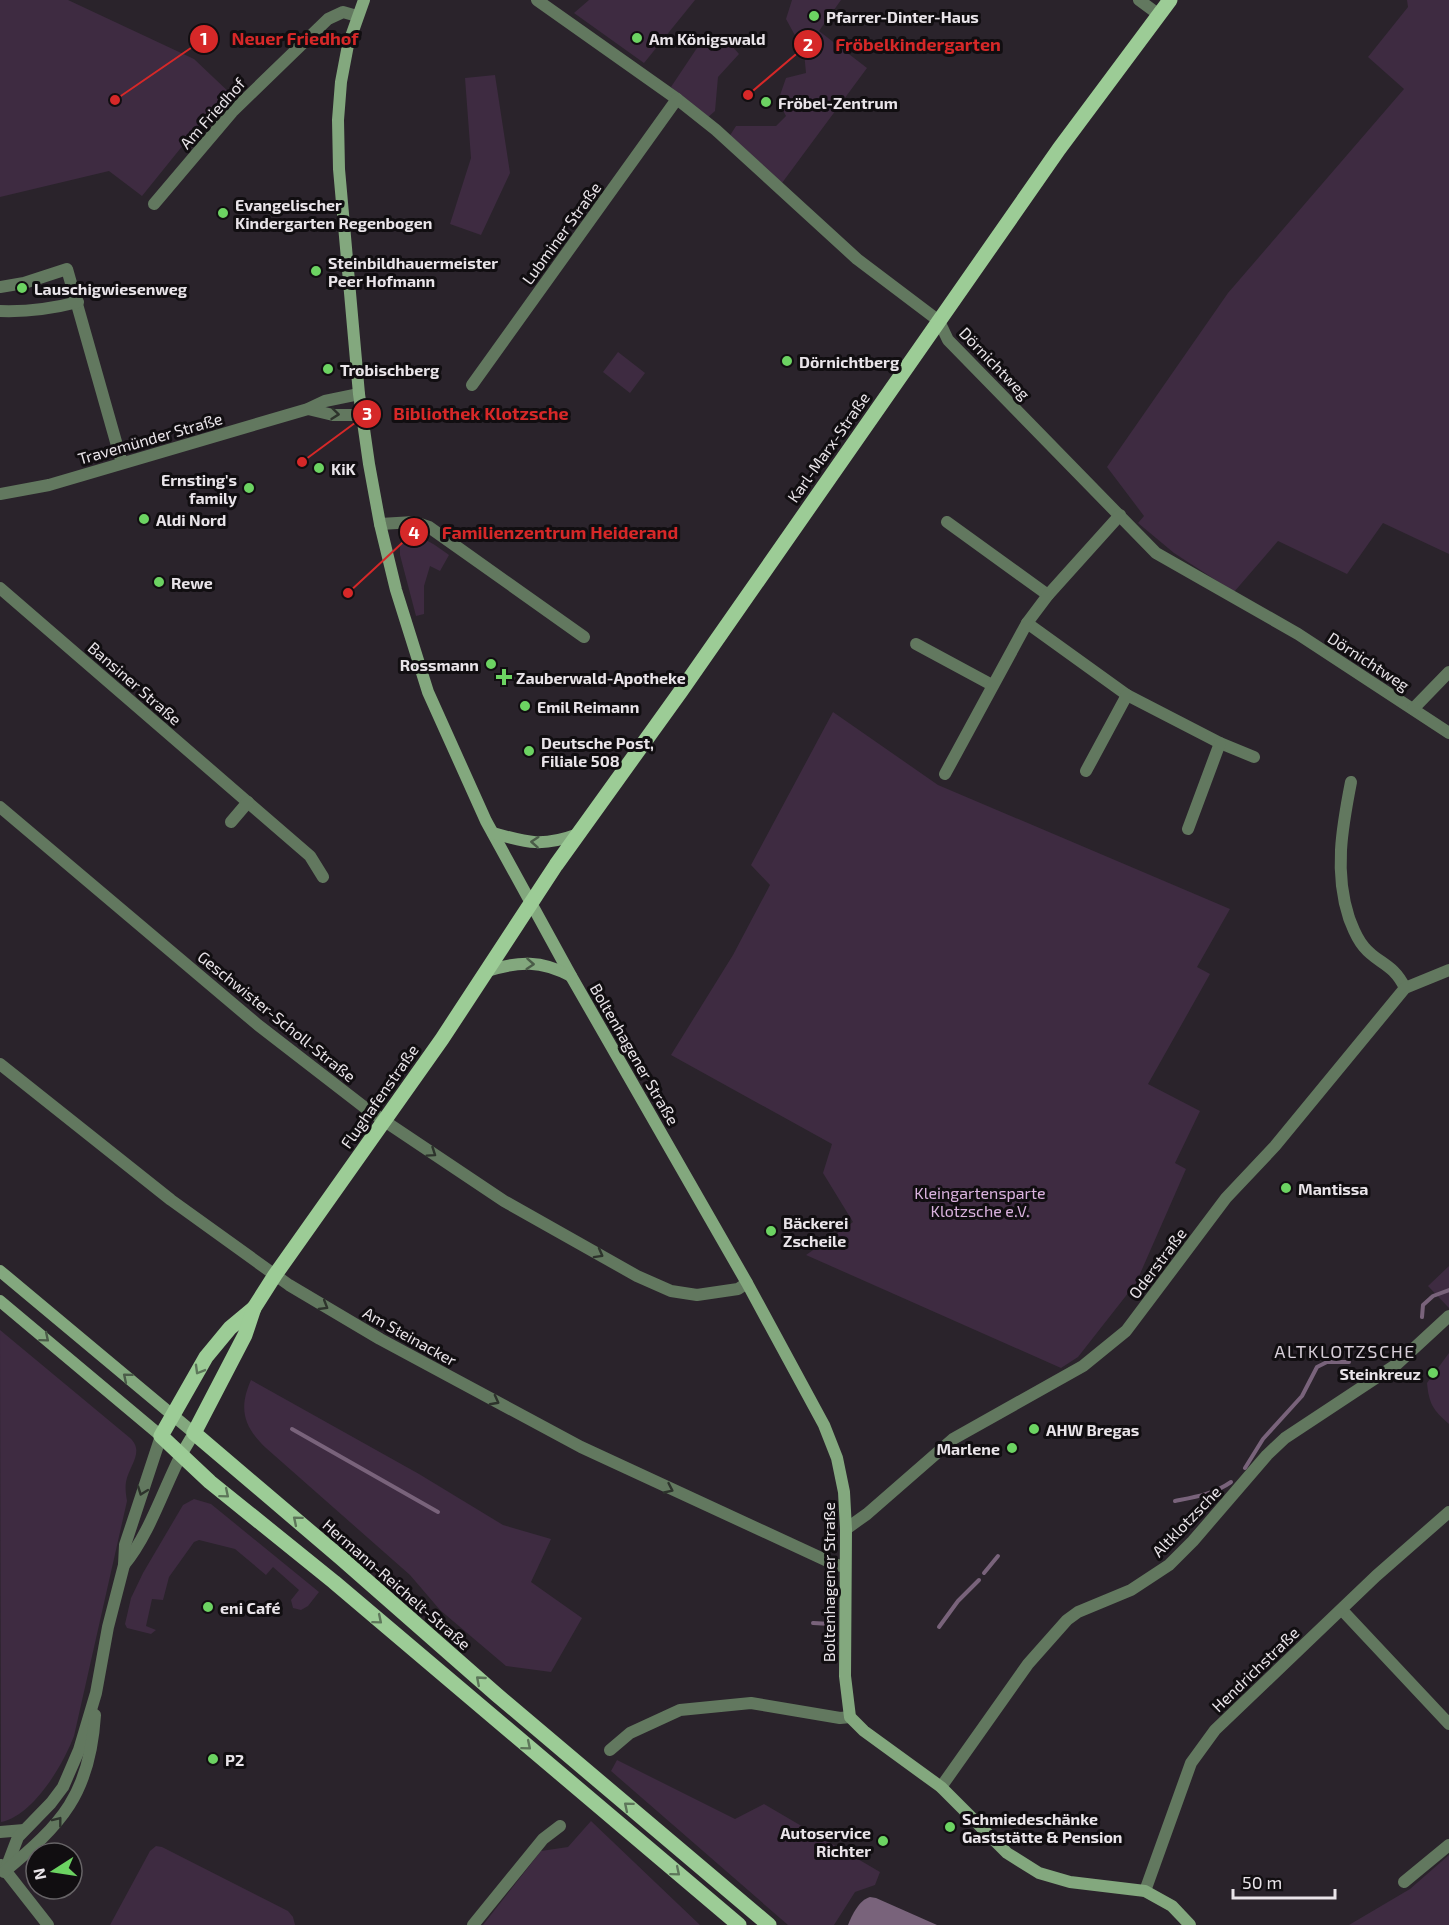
<svg xmlns="http://www.w3.org/2000/svg" width="1449" height="1925" viewBox="0 0 1449 1925" font-family="'Exo 2',sans-serif">
<style>
.green{fill:#3e2b41}
.water{fill:#79637b}
.lines{fill:none;stroke-linecap:round;stroke-linejoin:round}
.stream{stroke:#79637b;stroke-width:4}
.street{stroke:#62785f;stroke-width:12}
.secondary{stroke:#83a87e;stroke-width:12}
.primary{stroke:#9ccc96;stroke-width:15}
.oneway{stroke:#2d332c}
.oneway2{stroke:#4a5b48}
.oneway3{stroke:#5d765a}
.poi-dot{fill:#6cd362;stroke:#110e11;stroke-width:2}
.labels{text-anchor:middle;dominant-baseline:central;stroke-width:6;stroke-linejoin:round;paint-order:stroke}
.poi-label{font-size:16px;font-weight:bold;fill:#e9e4e9;stroke:#110e11;text-anchor:start}
.street-label{font-size:16px;fill:#e9e4e9;stroke:#110e11}
.park-label{font-size:16px;fill:#dbb3df;stroke:#110e11}
.neighbourhood-label{font-size:18px;letter-spacing:1.5px;fill:#d6cdd7;stroke:#110e11}
.leader{fill:none;stroke:#d62828;stroke-width:2}
.callout-dot{fill:#d62828;stroke:#110e11;stroke-width:2}
.mark-label{font-size:18px;text-anchor:middle;font-weight:bold;fill:#fff}
.callout-label{font-size:18px;text-anchor:middle;font-weight:bold;fill:#d62828;stroke:#110e11;stroke-width:6;stroke-linejoin:round;paint-order:stroke}
</style>
<rect width="100%" height="100%" fill="#2a232b"/>
<!-- green -->
<g class="green">
<path d="M0 0H68L194 59 233 96 188 139 142 196 109 171 0 197Z"/>
<path d="M589 0H695L644 63 574 13Z"/>
<path d="M792 0H841L819 31 867 68 782 183 729 137 736 126H776L786 116 778 101 786 78 806 73 804 52 786 19Z"/>
<path d="M1407 0H1449V554L1383 523 1347 574 1278 541 1234 592 1174 553 1138 523 1144 516 1107 467 1228 293 1404 89 1368 57 1408 7Z"/>
<path d="M724 37 739 54 718 77 715 111 707 118 671 87 701 42Z"/>
<path d="M495 75 510 173 481 235 450 224 471 158 465 78Z"/>
<path d="M618 352 645 373 630 393 603 372Z"/>
<path d="M409 536C425 536 436 546 449 555L440 571 430 566 424 586V614L416 616 400 555C400 546 399 540 409 536Z"/>
<path d="M833 712 938 785 1230 909 1197 967 1210 974 1148 1084 1200 1111 1175 1163 1186 1169 1136 1283 1078 1357 1061 1368 806 1255 853 1222 823 1173 832 1144 671 1055 733 955 770 885 751 865Z"/>
<path d="M1449 1266V1308L1428 1286Z"/>
<path d="M0 1330 130 1438C145 1452 129 1465 126 1482 125 1488 126 1495 127 1501L74 1736C63 1765 33 1816 1 1822Z"/>
<path d="M1449 1353V1424C1433 1410 1429 1404 1427 1383Z"/>
<path d="M251 1380 419 1474 503 1525 551 1539 531 1582 582 1618 551 1672 506 1666 440 1610 410 1575 266 1448C244 1427 238 1409 251 1380Z"/>
<path d="M194 1499 211 1504 319 1592 308 1606 301 1610 293 1608 291 1600 299 1590 273 1567 266 1575 235 1549 199 1540 194 1542 169 1577 163 1600 152 1599 146 1626 156 1630 151 1634 127 1628 125 1624 131 1598 143 1573 183 1505Z"/>
<path d="M617 1760 735 1819 764 1804 880 1872 875 1885 855 1892 834 1925H788L611 1771Z"/>
<path d="M591 1821 700 1925H483L541 1851 568 1847Z"/>
<path d="M156 1846 162 1847 288 1911 293 1917 295 1925H110L150 1851Z"/>
<path d="M1449 1855V1925H1349L1410 1889Z"/>
</g>
<!-- water -->
<path class="water" d="M870 1897 876 1898 937 1925H848C852 1915 859 1900 870 1897Z"/>
<g class="lines">
<!-- stream -->
<g class="stream">
<path d="M1422 1317 1423 1305 1433 1296 1449 1290"/>
<path d="M292 1429 438 1512"/>
<path d="M1245 1468 1263 1439 1302 1396 1317 1367 1327 1362H1349"/>
<path d="M1175 1501C1195 1497 1214 1494 1231 1482"/>
<path d="M984 1573 998 1556"/>
<path d="M813 1623 831 1624"/>
<path d="M939 1627 958 1601 979 1580"/>
</g>
<!-- street -->
<g class="street">
<path d="M537 0 677 99 716 130 857 259 939 321 948 340 1156 553 1298 634 1449 733"/>
<path d="M1139 0 1158 14"/>
<path d="M154 204 232 112 328 19 343 12 357 16"/>
<path d="M0 287 24 283 67 269 122 463"/>
<path d="M0 311C28 312 51 309 78 302"/>
<path d="M472 385 677 99"/>
<path d="M308 409 333 415H362"/>
<path d="M0 494 49 485 308 409 325 401 359 394"/>
<path d="M947 522 1048 595"/>
<path d="M380 524 414 522 429 527 584 637"/>
<path d="M0 588 310 856 323 877"/>
<path d="M1027 623 1127 695 1220 743 1254 757"/>
<path d="M916 644 992 685"/>
<path d="M1413 709 1449 672"/>
<path d="M1086 771 1127 695"/>
<path d="M945 774 1027 623 1048 595 1120 515"/>
<path d="M1351 782C1342 828 1334 872 1349 918 1353 928 1356 938 1364 947 1378 964 1393 963 1405 988"/>
<path d="M0 807 258 1025 368 1110 504 1201 637 1276 671 1291 697 1295 738 1289 747 1283"/>
<path d="M231 822 248 802"/>
<path d="M1188 829 1220 743"/>
<path d="M0 1064 171 1200 289 1285 380 1339 581 1447 834 1564 845 1567"/>
<path d="M846 1529 867 1514 953 1439 1083 1366 1126 1331 1226 1198 1275 1146 1405 988 1449 970"/>
<path d="M124 1565C149 1535 163 1490 181 1455"/>
<path d="M1342 1610 1449 1724"/>
<path d="M610 1750 630 1733 680 1710 751 1703 840 1718 850 1717"/>
<path d="M941 1787 1028 1664 1067 1620 1078 1612 1131 1590 1169 1565 1193 1541 1267 1455 1285 1438 1397 1364 1449 1316"/>
<path d="M0 1832 24 1830"/>
<path d="M1 1865 48 1925"/>
<path d="M5 1871 18 1837 51 1803 63 1787 79 1750 96 1693 108 1627 124 1565 125 1545 161 1436"/>
<path d="M4 1872C62 1824 90 1794 95 1715"/>
<path d="M1404 1882 1449 1845"/>
<path d="M1145 1891 1191 1763 1215 1730 1376 1576 1449 1512"/>
<path d="M473 1925 543 1839 560 1826"/>
</g>
<!-- secondary -->
<g class="secondary">
<path d="M364 0 348 45 341 82 338 120 339 169 359 394 369 464 380 524 396 590 428 692 486 821 571 976 747 1283 824 1425 837 1458 844 1492 846 1529 845 1676 850 1717 864 1731 941 1787 1007 1853 1039 1873 1070 1882 1145 1891 1172 1906 1190 1925"/>
<path d="M493 833C528 843 543 847 578 834"/>
<path d="M487 971C519 961 541 960 571 976"/>
<path d="M0 1271 194 1433 181 1455"/>
<path d="M0 1301 161 1436"/>
</g>
<!-- primary -->
<g class="primary">
<path d="M254 1308 230 1328 206 1357 161 1436 210 1482 334 1582 739 1925"/>
<path d="M769 1925 497 1695 341 1558 194 1433 245 1335 254 1308 275 1275 442 1039 556 865 681 691 1059 149 1170 0"/>
</g>
</g>
<!-- one-way arrows -->
<defs><path id="oneway-chevron" d="M-2-3.5L2.5 0L-2 3.5" fill="none" stroke-width="1.6" stroke-linecap="round" stroke-linejoin="round" transform="scale(1.5)"/></defs>
<g class="oneway">
<use href="#oneway-chevron" transform="translate(335 414) rotate(6)"/>
<use href="#oneway-chevron" transform="translate(432 1153) rotate(34)"/>
<use href="#oneway-chevron" transform="translate(599 1254) rotate(29)"/>
<use href="#oneway-chevron" transform="translate(324 1306) rotate(31)"/>
<use href="#oneway-chevron" transform="translate(495 1401) rotate(28)"/>
<use href="#oneway-chevron" transform="translate(669 1489) rotate(25)"/>
<use href="#oneway-chevron" transform="translate(142 1491) rotate(110)"/>
<use href="#oneway-chevron" transform="translate(58 1821) rotate(-52)"/>
</g>
<g class="oneway2">
<use href="#oneway-chevron" transform="translate(535 842) rotate(-176)"/>
<use href="#oneway-chevron" transform="translate(530 964) rotate(4)"/>
<use href="#oneway-chevron" transform="translate(45 1338) rotate(40)"/>
<use href="#oneway-chevron" transform="translate(127 1377) rotate(-140)"/>
</g>
<g class="oneway3">
<use href="#oneway-chevron" transform="translate(199 1370) rotate(120)"/>
<use href="#oneway-chevron" transform="translate(225 1494) rotate(40)"/>
<use href="#oneway-chevron" transform="translate(297 1520) rotate(-140)"/>
<use href="#oneway-chevron" transform="translate(378 1620) rotate(40)"/>
<use href="#oneway-chevron" transform="translate(480 1680) rotate(-139)"/>
<use href="#oneway-chevron" transform="translate(527 1746) rotate(40)"/>
<use href="#oneway-chevron" transform="translate(628 1806) rotate(-140)"/>
<use href="#oneway-chevron" transform="translate(676 1872) rotate(40)"/>
</g>
<!-- markers -->
<g class="poi-dot">
<circle cx="814" cy="16" r="6"/>
<circle cx="637" cy="38" r="6"/>
<circle cx="766" cy="102" r="6"/>
<circle cx="223" cy="213" r="6"/>
<circle cx="316" cy="271" r="6"/>
<circle cx="22" cy="288" r="6"/>
<circle cx="787" cy="361" r="6"/>
<circle cx="328" cy="369" r="6"/>
<circle cx="319" cy="468" r="6"/>
<circle cx="249" cy="488" r="6"/>
<circle cx="144" cy="519" r="6"/>
<circle cx="159" cy="582" r="6"/>
<circle cx="491" cy="664" r="6"/>
<path d="M501 668h6v6h6v6h-6v6h-6v-6h-6v-6h6z"/>
<circle cx="525" cy="706" r="6"/>
<circle cx="529" cy="751" r="6"/>
<circle cx="1286" cy="1188" r="6"/>
<circle cx="771" cy="1231" r="6"/>
<circle cx="1433" cy="1373" r="6"/>
<circle cx="1034" cy="1429" r="6"/>
<circle cx="1012" cy="1448" r="6"/>
<circle cx="208" cy="1607" r="6"/>
<circle cx="213" cy="1759" r="6"/>
<circle cx="950" cy="1827" r="6"/>
<circle cx="883" cy="1841" r="6"/>
</g>
<g class="labels">
<!-- poi labels -->
<g class="poi-label">
<text x="826" y="16">Pfarrer-Dinter-Haus</text>
<text x="649" y="38">Am Königswald</text>
<text x="778" y="102">Fröbel-Zentrum</text>
<text x="235" y="204">Evangelischer<tspan x="235" dy="18">Kindergarten Regenbogen</tspan></text>
<text x="328" y="262">Steinbildhauermeister<tspan x="328" dy="18">Peer Hofmann</tspan></text>
<text x="34" y="288">Lauschigwiesenweg</text>
<text x="799" y="361">Dörnichtberg</text>
<text x="340" y="369">Trobischberg</text>
<text x="331" y="468">KiK</text>
<text x="237" y="479" text-anchor="end">Ernsting's<tspan x="237" dy="18">family</tspan></text>
<text x="156" y="519">Aldi Nord</text>
<text x="171" y="582">Rewe</text>
<text x="479" y="664" text-anchor="end">Rossmann</text>
<text x="516" y="677">Zauberwald-Apotheke</text>
<text x="537" y="706">Emil Reimann</text>
<text x="541" y="742">Deutsche Post,<tspan x="541" dy="18">Filiale 508</tspan></text>
<text x="1298" y="1188">Mantissa</text>
<text x="783" y="1222">Bäckerei<tspan x="783" dy="18">Zscheile</tspan></text>
<text x="1421" y="1373" text-anchor="end">Steinkreuz</text>
<text x="1046" y="1429">AHW Bregas</text>
<text x="1000" y="1448" text-anchor="end">Marlene</text>
<text x="220" y="1607">eni Café</text>
<text x="225" y="1759">P2</text>
<text x="962" y="1818">Schmiedeschänke<tspan x="962" dy="18">Gaststätte &amp; Pension</tspan></text>
<text x="871" y="1832" text-anchor="end">Autoservice<tspan x="871" dy="18">Richter</tspan></text>
</g>
<!-- street labels -->
<g class="street-label">
<text transform="translate(212 113) rotate(-48)">Am Friedhof</text>
<text transform="translate(561 233) rotate(-54)">Lubminer Straße</text>
<text transform="translate(995 363) rotate(46)">Dörnichtweg</text>
<text transform="translate(150 438) rotate(-16)">Travemünder Straße</text>
<text transform="translate(828 447) rotate(-55)">Karl-Marx-Straße</text>
<text transform="translate(1369 661) rotate(33)">Dörnichtweg</text>
<text transform="translate(135 683) rotate(41)">Bansiner Straße</text>
<text transform="translate(277 1016) rotate(39)">Geschwister-Scholl-Straße</text>
<text transform="translate(635 1054) rotate(60)">Boltenhagener Straße</text>
<text transform="translate(379 1096) rotate(-55)">Flughafenstraße</text>
<text transform="translate(1157 1263) rotate(-53)">Oderstraße</text>
<text transform="translate(410 1336) rotate(29)">Am Steinacker</text>
<text transform="translate(1186 1521) rotate(-46)">Altklotzsche</text>
<text transform="translate(828 1582) rotate(-90)">Boltenhagener Straße</text>
<text transform="translate(397 1584) rotate(41)">Hermann-Reichelt-Straße</text>
<text transform="translate(1255 1669) rotate(-44)">Hendrichstraße</text>
</g>
<!-- park labels -->
<g class="park-label">
<text x="980" y="1192">Kleingartensparte<tspan x="980" dy="18">Klotzsche e.V.</tspan></text>
</g>
<!-- neighbourhood labels -->
<g class="neighbourhood-label">
<text x="1345" y="1351">ALTKLOTZSCHE</text>
</g>
</g>
<!-- callouts -->
<path class="leader" d="M115 100L204 39M748 95L808 44M302 462L367 414M348 593L414 532"/>
<g class="callout-dot">
<circle cx="115" cy="100" r="6"/>
<circle cx="748" cy="95" r="6"/>
<circle cx="302" cy="462" r="6"/>
<circle cx="348" cy="593" r="6"/>
<circle cx="204" cy="39" r="15"/>
<circle cx="808" cy="44" r="15"/>
<circle cx="367" cy="414" r="15"/>
<circle cx="414" cy="532" r="15"/>
</g>
<g class="mark-label">
<text x="204" y="45">1</text>
<text x="808" y="51">2</text>
<text x="367" y="420">3</text>
<text x="414" y="539">4</text>
</g>
<g class="callout-label">
<text x="295" y="45">Neuer Friedhof</text>
<text x="918" y="51">Fröbelkindergarten</text>
<text x="481" y="420">Bibliothek Klotzsche</text>
<text x="560" y="539">Familienzentrum Heiderand</text>
</g>
<!-- north arrow -->
<g transform="translate(54 1871) rotate(258)"><circle r="28" fill="#110e11" stroke="#676467" stroke-width="1.5"/>
<path d="M0-4.5L10 22L0 15L-10 22Z" fill="#6cd362"/>
<text y="-9" font-size="16" font-weight="bold" text-anchor="middle" fill="#e9e4e9">N</text>
</g>
<!-- scale -->
<path d="M1233 1889v9h102v-9" fill="none" stroke="#e9e4e9" stroke-width="3"/>
<text x="1242" y="1889" font-size="18" fill="#e9e4e9" stroke="#110e11" stroke-width="4.5" paint-order="stroke">50 m</text>
</svg>
